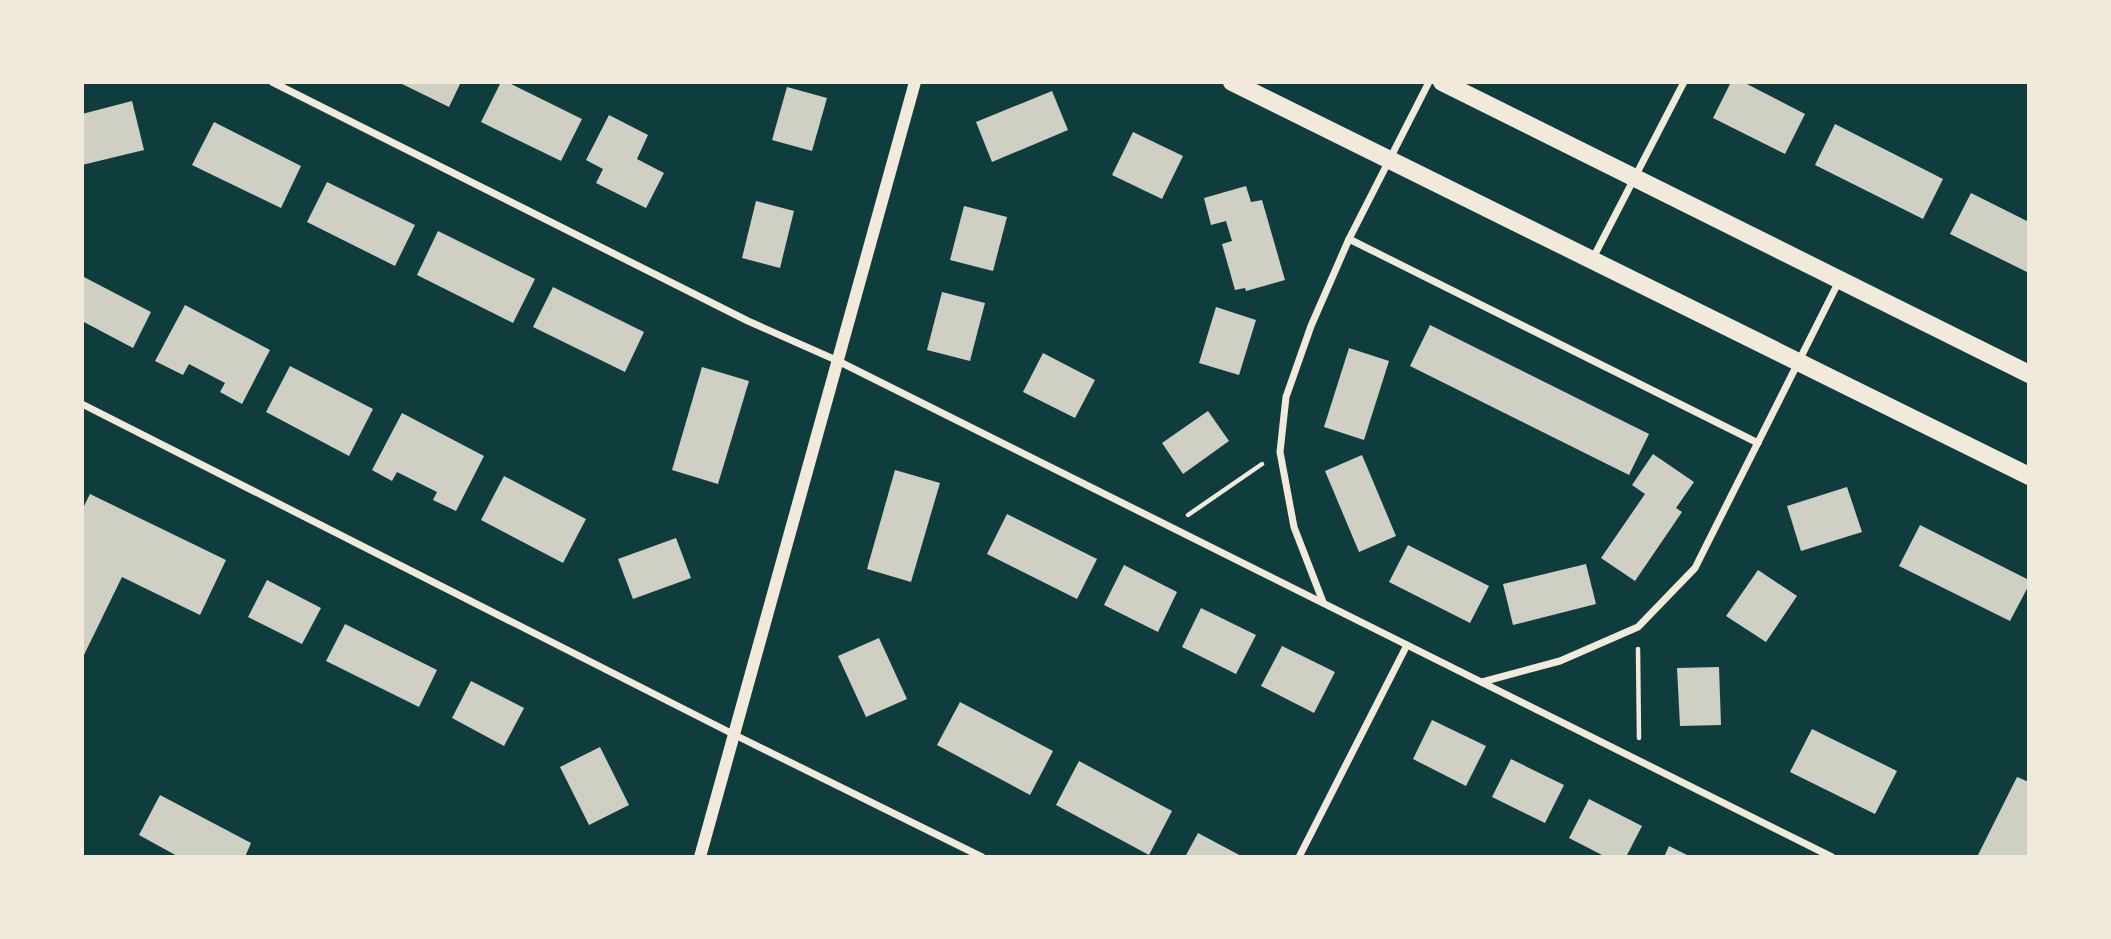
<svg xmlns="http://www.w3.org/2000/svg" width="2111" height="939" viewBox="0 0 2111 939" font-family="Figtree,sans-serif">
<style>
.building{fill:#cfcfc3}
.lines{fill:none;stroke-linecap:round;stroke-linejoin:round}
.path{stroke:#f1e9da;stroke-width:4.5}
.minor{stroke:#f1e9da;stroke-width:7}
.tertiary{stroke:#f1e9da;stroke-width:12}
.primary{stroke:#f1e9da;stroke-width:18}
</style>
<rect width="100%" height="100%" fill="#0f3d3e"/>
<!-- building -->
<g class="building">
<path d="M398 82H461L449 107Z"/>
<path d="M501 82H507L582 119 561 161 481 122Z"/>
<path d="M1731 82H1743L1805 114 1785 154 1713 118Z"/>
<path d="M787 87 827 98 812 151 772 140Z"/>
<path d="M1052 91 1068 130 992 162 976 122Z"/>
<path d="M132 101 144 150 82 165V114Z"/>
<path d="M609 115 648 135 637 159 664 173 646 208 596 183 603 169 586 160Z"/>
<path d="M214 122 301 166 281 208 192 165Z"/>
<path d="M1835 124 1943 179 1923 219 1815 165Z"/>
<path d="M1133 132 1183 156 1162 199 1112 175Z"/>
<path d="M327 182 415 225 395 266 307 222Z"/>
<path d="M1246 186 1251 202 1262 200 1285 280 1246 291 1245 288 1235 290 1222 244 1232 241 1226 221 1211 225 1204 198Z"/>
<path d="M1971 193 2029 222V273L1950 234Z"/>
<path d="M756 201 794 211 780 268 742 258Z"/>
<path d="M964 206 1007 217 993 271 950 260Z"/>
<path d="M438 231 535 279 513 323 417 275Z"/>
<path d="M82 276 151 312 133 348 82 321Z"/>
<path d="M553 287 644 332 625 372 533 327Z"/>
<path d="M942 292 985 303 970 361 927 350Z"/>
<path d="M185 305 270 350 242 404 220 392 225 383 189 364 183 375 155 361Z"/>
<path d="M1216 307 1256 320 1239 375 1199 363Z"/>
<path d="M1430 325 1649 434 1629 475 1410 366Z"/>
<path d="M1349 348 1389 361 1364 440 1324 427Z"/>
<path d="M1043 353 1095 380 1075 418 1023 392Z"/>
<path d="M290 366 373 409 349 456 266 412Z"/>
<path d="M702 367 749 381 718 484 672 470Z"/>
<path d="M1208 411 1229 441 1183 474 1162 443Z"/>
<path d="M402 413 484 456 456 511 433 500 437 492 397 472 392 481 372 470Z"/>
<path d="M1653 454 1694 482 1676 508 1682 512 1635 581 1601 558 1645 494 1632 485Z"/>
<path d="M1362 455 1396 536 1359 552 1325 471Z"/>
<path d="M895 470 940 483 911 582 867 569Z"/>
<path d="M504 476 586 519 563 563 481 520Z"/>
<path d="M1847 487 1862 532 1801 551 1787 506Z"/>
<path d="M90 494 226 560 200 615 122 577 82 659V510Z"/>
<path d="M1007 514 1097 559 1077 599 987 554Z"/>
<path d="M1920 525 2029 580V585L2010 621 1899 566Z"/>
<path d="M676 538 691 578 633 599 618 559Z"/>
<path d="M1408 545 1489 586 1470 623 1389 582Z"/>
<path d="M1586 564 1596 604 1513 625 1503 584Z"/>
<path d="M1124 565 1177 592 1158 632 1104 605Z"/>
<path d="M1758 570 1797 596 1766 642 1726 616Z"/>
<path d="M267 580 321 608 302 644 248 617Z"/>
<path d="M1201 608 1256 635 1236 674 1182 647Z"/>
<path d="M345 624 437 670 419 707 326 661Z"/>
<path d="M879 638 907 699 866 717 838 656Z"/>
<path d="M1282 646 1335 672 1314 713 1261 686Z"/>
<path d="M1719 667 1721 725 1680 726 1677 668Z"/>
<path d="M471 681 524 708 504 746 452 718Z"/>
<path d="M960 702 1053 751 1030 795 937 745Z"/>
<path d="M1432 720 1486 746 1466 786 1413 759Z"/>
<path d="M1812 729 1897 771 1875 814 1790 772Z"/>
<path d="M600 747 629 805 589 825 560 767Z"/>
<path d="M1511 759 1564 785 1545 823 1492 797Z"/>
<path d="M1079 761 1172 811 1149 855 1056 805Z"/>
<path d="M2017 777 2029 782V857H1977Z"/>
<path d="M160 795 251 843 245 857H179L139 835Z"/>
<path d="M1589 799 1642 826 1626 857H1606L1569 838Z"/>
<path d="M1198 833 1243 857H1185Z"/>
<path d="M1669 846 1691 857H1664Z"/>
</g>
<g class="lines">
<!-- path -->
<g class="path">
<path d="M1188 515 1262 464"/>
<path d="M1638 649 1639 738"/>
</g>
<!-- minor -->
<g class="minor">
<path d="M272 82 748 321 836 360 1832 857"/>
<path d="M1349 239 1758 443"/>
<path d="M1592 260 1684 82"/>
<path d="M82 404 733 734 982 857"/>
<path d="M1323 602 1294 527 1280 452 1286 397 1311 326 1349 239 1429 82"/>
<path d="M1482 682 1560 661 1638 627 1695 568 1839 281"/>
<path d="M1299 857 1407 645"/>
</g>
<!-- tertiary -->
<path class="tertiary" d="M700 857 915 82"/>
<!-- primary -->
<g class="primary">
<path d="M1232 82 2029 476"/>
<path d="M1442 82 2029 374"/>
</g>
</g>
<!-- border -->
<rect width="2111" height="939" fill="none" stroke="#f1e9da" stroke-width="168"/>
</svg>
